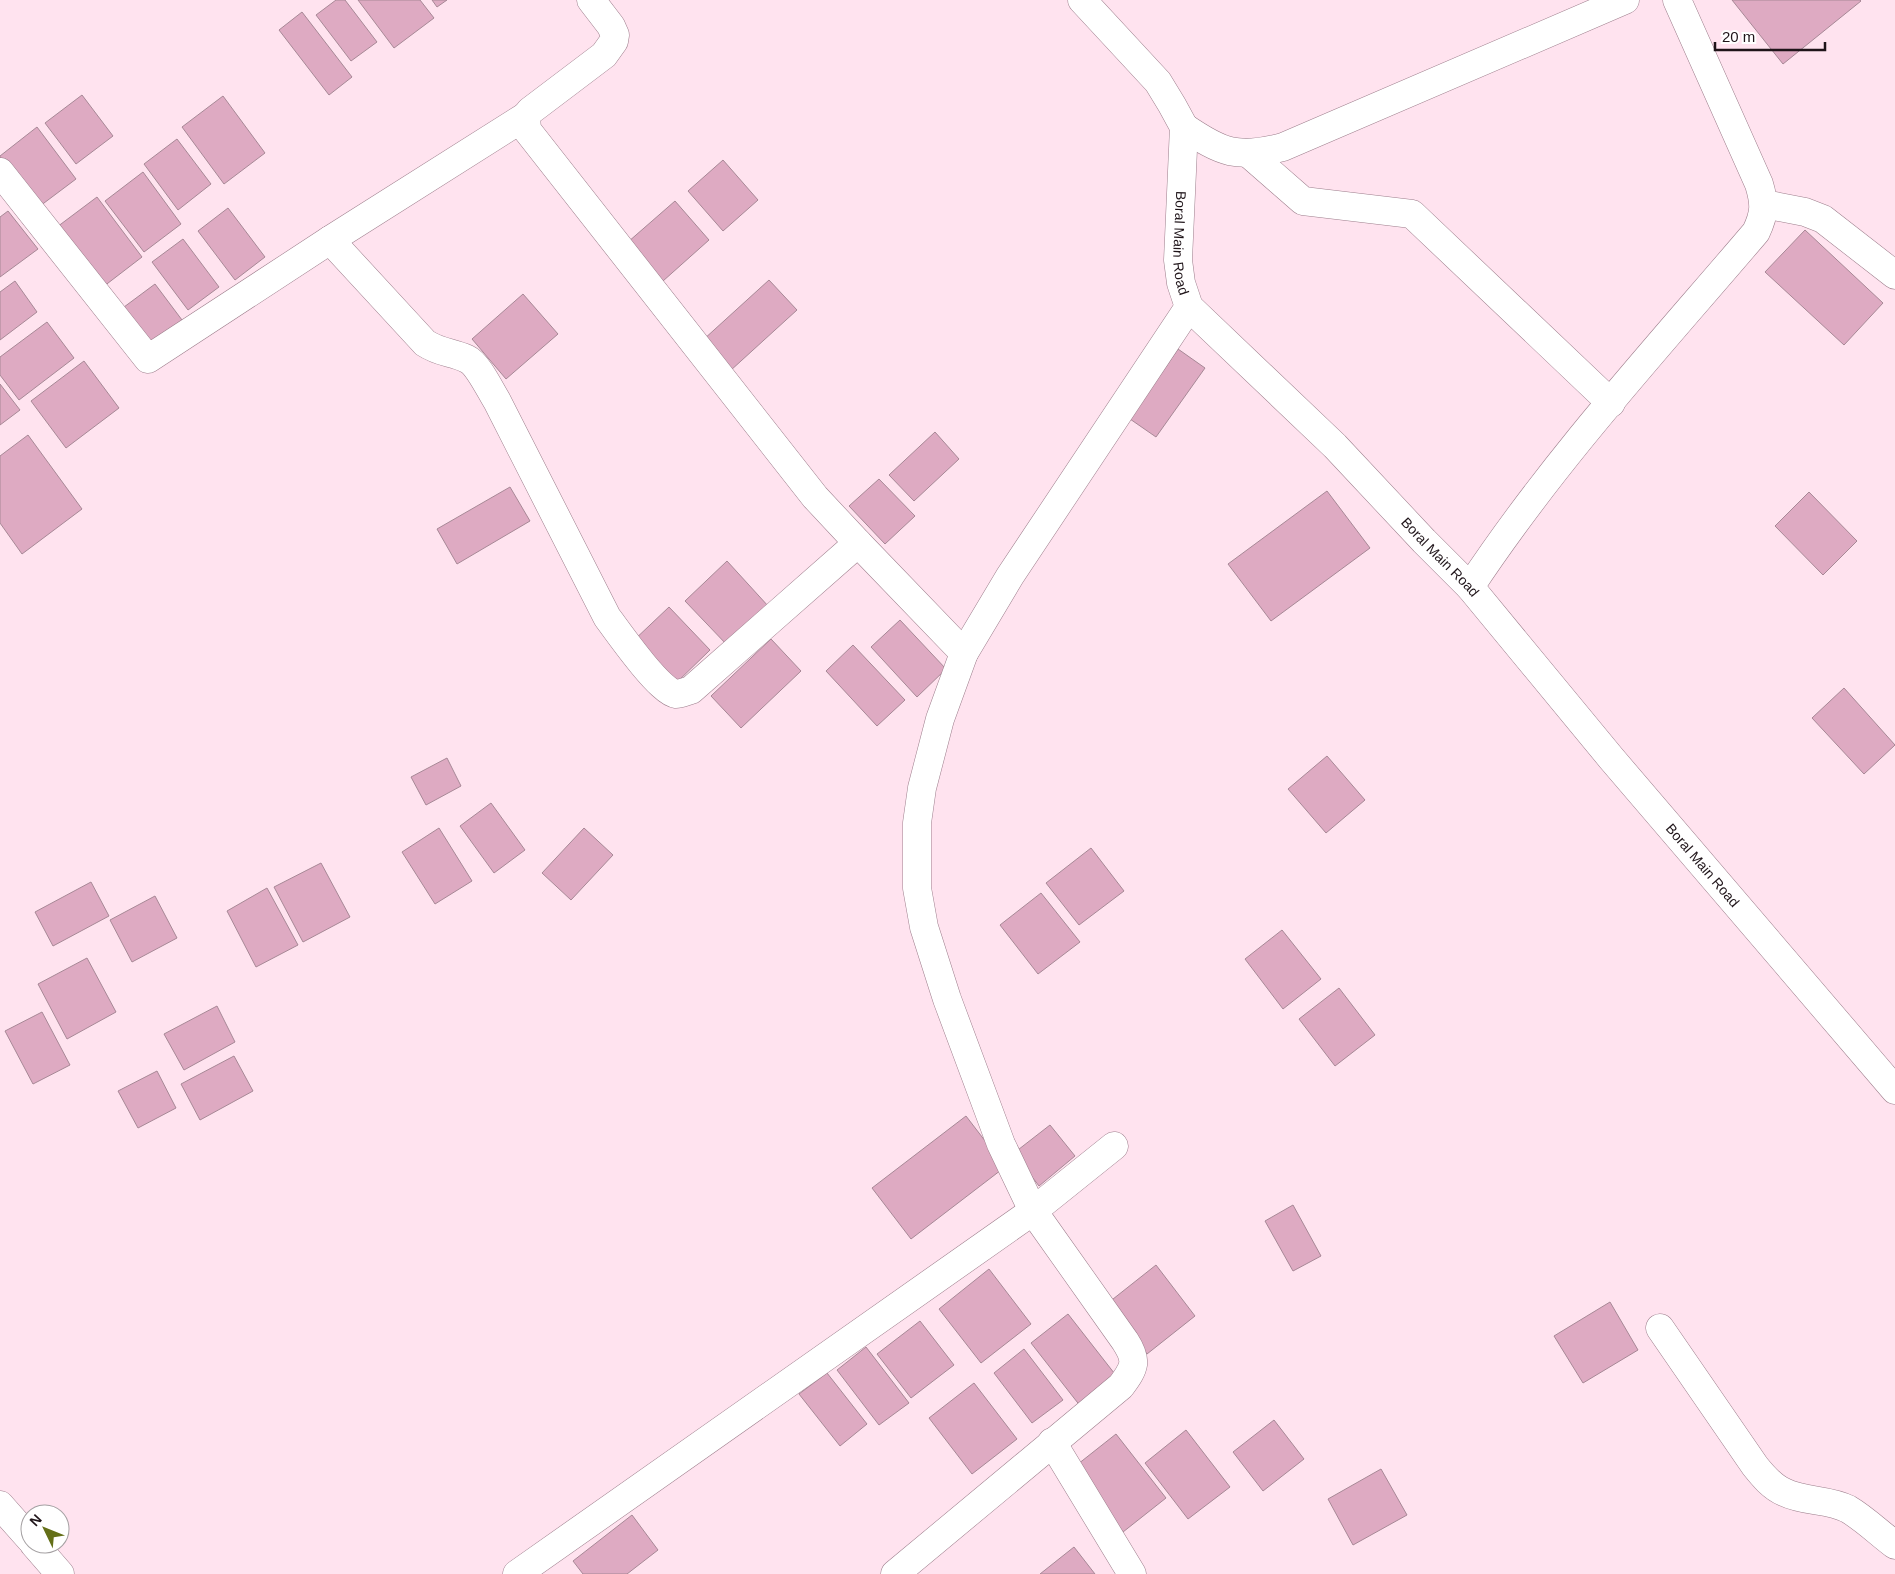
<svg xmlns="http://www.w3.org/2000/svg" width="1895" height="1574" viewBox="0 0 1895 1574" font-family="Arial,sans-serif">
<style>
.building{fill:#deaac2;stroke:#a78896}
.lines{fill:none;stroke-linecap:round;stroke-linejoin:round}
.minor-casing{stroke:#9d7e8c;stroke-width:29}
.secondary-casing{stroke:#9d7e8c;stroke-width:29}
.minor{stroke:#fff;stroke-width:28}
.secondary{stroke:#fff;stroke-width:28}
.labels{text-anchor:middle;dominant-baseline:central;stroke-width:4;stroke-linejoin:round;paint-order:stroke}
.street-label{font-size:14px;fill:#1f1419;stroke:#fff}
</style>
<rect width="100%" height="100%" fill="#ffe3ef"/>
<!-- building -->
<g class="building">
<path d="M336 0H345L377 42 351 61 316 15Z"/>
<path d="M358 0H420L434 18 394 48Z"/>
<path d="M432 0H447L437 7Z"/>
<path d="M1732 0H1860L1861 1 1783 64Z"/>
<path d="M302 12 352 77 329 95 279 30Z"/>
<path d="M82 95 113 136 76 164 45 123Z"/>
<path d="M223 96 265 153 224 184 182 127Z"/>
<path d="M37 127 76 179 36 209 0 162V156Z"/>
<path d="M177 139 211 184 178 210 144 164Z"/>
<path d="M723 160 758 200 723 231 688 191Z"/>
<path d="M143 172 181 224 144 252 105 201Z"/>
<path d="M97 197 142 257 99 290 53 230Z"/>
<path d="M675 201 709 240 663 281 628 242Z"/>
<path d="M228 208 265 257 235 280 198 231Z"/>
<path d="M8 211 38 249 0 277V217Z"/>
<path d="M1805 230 1883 303 1844 345 1765 272Z"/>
<path d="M183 239 219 287 188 310 152 262Z"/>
<path d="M769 280 797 310 730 371 703 340Z"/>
<path d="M15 281 37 312 0 340V292Z"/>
<path d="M155 284 185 324 150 351 120 310Z"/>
<path d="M523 294 558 334 506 379 472 339Z"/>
<path d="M47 322 74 358 19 400 0 375V357Z"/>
<path d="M1178 349 1205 368 1156 437 1130 419Z"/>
<path d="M84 361 119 408 66 448 31 401Z"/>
<path d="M0 384 20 410 0 425Z"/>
<path d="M935 432 959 459 914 501 889 475Z"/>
<path d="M28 435 82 509 22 554 0 523V456Z"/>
<path d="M879 479 915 516 885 544 849 506Z"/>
<path d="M510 487 530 521 457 564 437 529Z"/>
<path d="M1327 491 1370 548 1271 621 1228 564Z"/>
<path d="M1809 492 1857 541 1823 575 1775 526Z"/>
<path d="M727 561 769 607 728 646 685 601Z"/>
<path d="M669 607 710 650 672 687 631 643Z"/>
<path d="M900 620 946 669 917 697 871 647Z"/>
<path d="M771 639 801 671 741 728 711 696Z"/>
<path d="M853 645 905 700 877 726 826 671Z"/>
<path d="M1844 688 1895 745 1864 774 1812 718Z"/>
<path d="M1327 756 1365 800 1326 833 1288 789Z"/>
<path d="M447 758 461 786 426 805 411 777Z"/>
<path d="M491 803 525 850 494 873 460 826Z"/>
<path d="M439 828 472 881 435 904 402 852Z"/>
<path d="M584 828 613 855 571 900 542 873Z"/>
<path d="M1091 848 1124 891 1079 925 1046 883Z"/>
<path d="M321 863 350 917 303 942 274 887Z"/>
<path d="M91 882 109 916 53 946 35 912Z"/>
<path d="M267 888 298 945 256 967 227 911Z"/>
<path d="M1041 893 1080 942 1038 974 1000 925Z"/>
<path d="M155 896 177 938 132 962 110 920Z"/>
<path d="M1282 930 1321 979 1283 1009 1245 959Z"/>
<path d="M87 958 116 1012 67 1039 38 984Z"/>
<path d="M1339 988 1375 1035 1335 1066 1299 1019Z"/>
<path d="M217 1006 235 1042 184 1070 164 1034Z"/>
<path d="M42 1012 70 1065 33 1084 5 1031Z"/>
<path d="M234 1056 253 1091 200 1120 181 1084Z"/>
<path d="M157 1071 176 1108 138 1128 118 1091Z"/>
<path d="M966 1116 1005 1167 911 1239 872 1188Z"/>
<path d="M1050 1125 1075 1156 1039 1186 1014 1153Z"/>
<path d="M1293 1205 1321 1256 1293 1271 1265 1221Z"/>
<path d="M1156 1265 1195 1316 1147 1354 1108 1303Z"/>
<path d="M989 1269 1031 1324 981 1363 939 1309Z"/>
<path d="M1610 1302 1638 1350 1583 1383 1554 1336Z"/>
<path d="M1068 1314 1118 1378 1081 1407 1031 1343Z"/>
<path d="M920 1321 954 1365 911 1398 877 1354Z"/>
<path d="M866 1347 909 1403 879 1425 837 1370Z"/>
<path d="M1024 1349 1063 1400 1032 1423 994 1373Z"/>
<path d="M827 1373 867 1424 840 1446 799 1394Z"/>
<path d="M974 1383 1017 1439 972 1474 929 1418Z"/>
<path d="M1274 1420 1304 1459 1263 1491 1233 1452Z"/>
<path d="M1186 1430 1230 1487 1188 1519 1145 1463Z"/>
<path d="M1116 1434 1166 1498 1123 1532 1073 1468Z"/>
<path d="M1381 1469 1407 1515 1353 1545 1328 1499Z"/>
<path d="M632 1515 658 1550 627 1574H583L573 1561Z"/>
<path d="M1074 1547 1095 1574H1040Z"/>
</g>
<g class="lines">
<!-- minor casing -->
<g class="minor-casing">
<g id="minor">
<path d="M591 0 611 26 615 35 614 41 604 55 530 111 526 116 527 130 815 497 858 543 964 653"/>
<path d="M1184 127C1222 153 1237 159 1283 147L1625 0"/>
<path d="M1248 153 1303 201 1412 214 1611 403"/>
<path d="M0 172 148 359 330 240 526 116"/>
<path d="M1764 204 1805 212 1823 219 1895 275"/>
<path d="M330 240 425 343C440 353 452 352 467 359 478 364 490 390 497 401L607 617C618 632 660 692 676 694 680 694 687 691 691 690L858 543"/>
<path d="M1470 587C1554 460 1658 347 1756 232 1765 213 1765 204 1759 184L1677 0"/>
<path d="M1660 1328 1755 1466C1763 1476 1772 1487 1784 1492 1804 1502 1829 1499 1848 1509 1865 1519 1880 1534 1895 1545"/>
<path d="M1052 1442 1132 1574"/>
<path d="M0 1505 30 1539"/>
<path d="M34 1544 60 1574"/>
<path d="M517 1574 1033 1211 1114 1146"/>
<path d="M895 1574 1121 1386C1135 1367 1138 1361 1125 1341L1033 1211 1001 1144 947 999 924 927 917 888V823L922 788 940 719 964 653 1010 576 1189 307"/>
</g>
</g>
<!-- secondary casing -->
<g class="secondary-casing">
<g id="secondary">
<path id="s1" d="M1082 0 1158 82 1172 105 1184 127 1178 260 1181 283 1189 307 1335 446 1424 541 1470 587 1611 758 1895 1090"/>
</g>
</g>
<!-- minor -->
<use href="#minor" class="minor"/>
<!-- secondary -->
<use href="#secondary" class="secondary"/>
</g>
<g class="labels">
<!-- street labels -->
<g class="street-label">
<text stroke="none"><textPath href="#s1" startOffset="280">Boral Main Road</textPath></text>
<text stroke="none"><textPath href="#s1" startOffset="700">Boral Main Road</textPath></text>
<text stroke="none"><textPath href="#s1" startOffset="1105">Boral Main Road</textPath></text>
</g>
</g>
<!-- north arrow -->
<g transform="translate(45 1529) rotate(313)"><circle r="24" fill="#ffffff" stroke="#a5a1a3"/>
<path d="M0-4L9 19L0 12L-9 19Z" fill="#646f18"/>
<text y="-8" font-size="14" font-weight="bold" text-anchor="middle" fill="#1f1419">N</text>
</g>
<!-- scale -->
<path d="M1715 42v8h110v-8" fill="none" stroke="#1f1419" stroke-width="2.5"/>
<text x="1722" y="42" font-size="15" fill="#1f1419" stroke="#ffffff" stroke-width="4" paint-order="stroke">20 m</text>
</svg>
